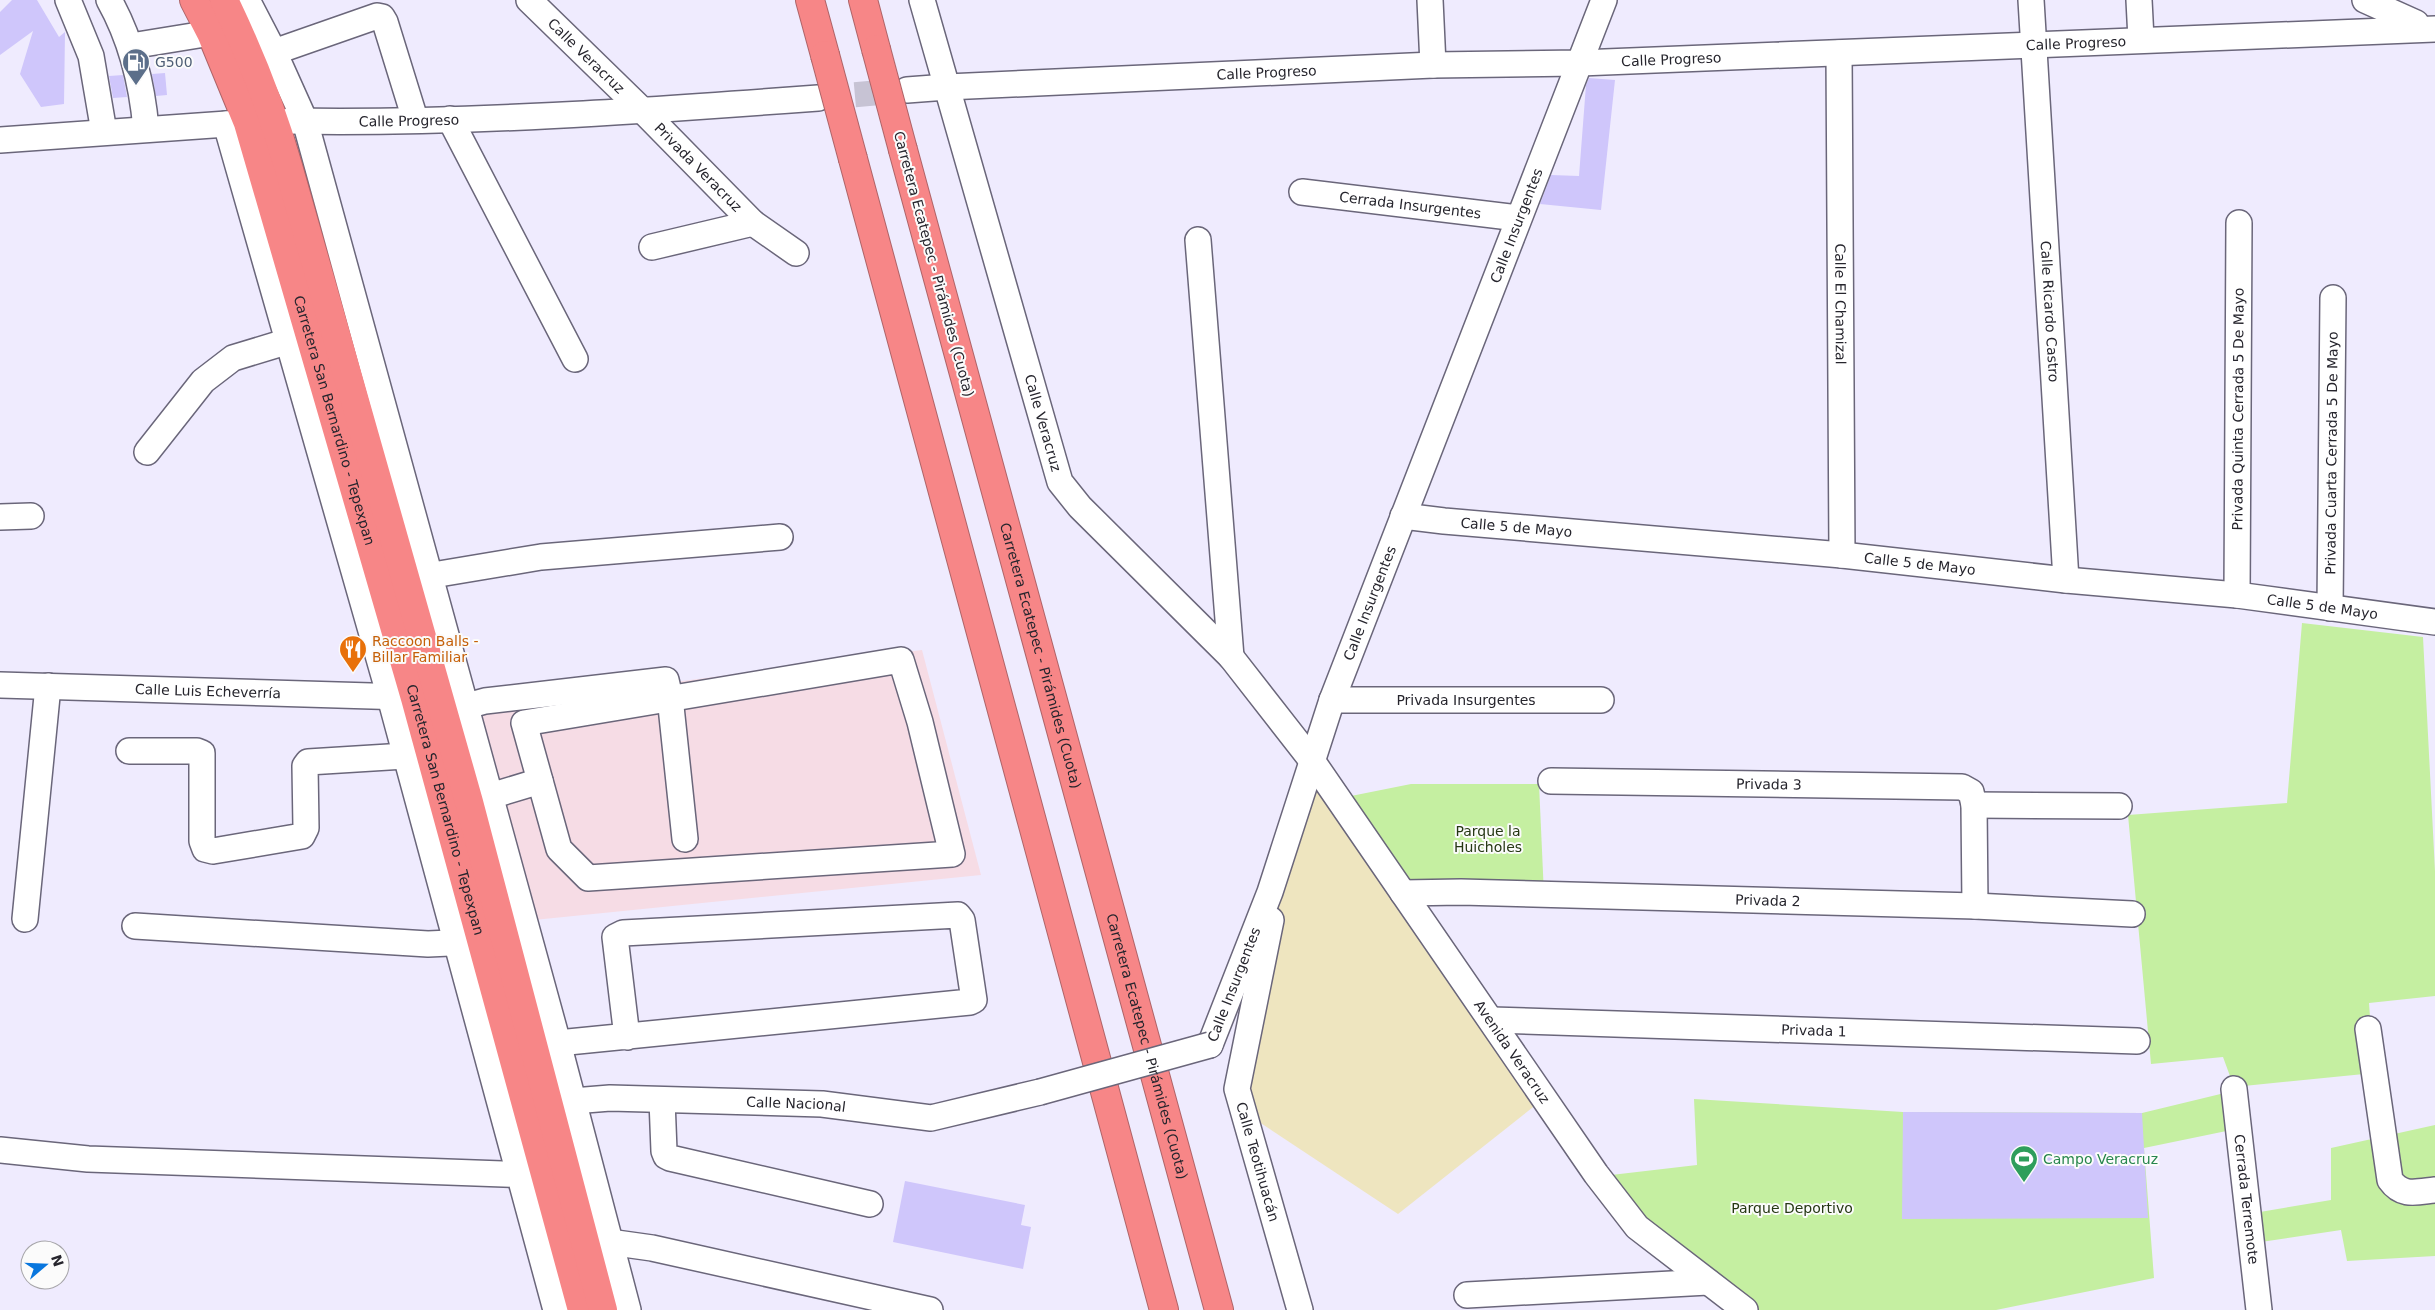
<svg xmlns="http://www.w3.org/2000/svg" width="2435" height="1310" viewBox="0 0 2435 1310" font-family="'DejaVu Sans',sans-serif">
<style>
.commercial{fill:#f6dce5}
.green{fill:#c5efa1}
.sand{fill:#eee5bf}
.building{fill:#cfc6fb}
.lines{fill:none;stroke-linecap:round;stroke-linejoin:round}
.minor-tunnel{stroke:#c7c3d4;stroke-width:25;stroke-dasharray:25 12;stroke-linecap:butt}
.minor-casing{stroke:#6a667a;stroke-width:28}
.highway-casing{stroke:#ae6468;stroke-width:30}
.minor{stroke:#fff;stroke-width:25}
.highway{stroke:#f78687;stroke-width:28}
.minor-bridge-casing{stroke:#6a667a;stroke-width:28;stroke-linecap:butt}
.highway-bridge-casing{stroke:#ae6468;stroke-width:30;stroke-linecap:butt}
.minor-bridge{stroke:#fff;stroke-width:25}
.highway-bridge{stroke:#f78687;stroke-width:28}
.labels{text-anchor:middle;dominant-baseline:central;stroke-width:4;stroke-linejoin:round;paint-order:stroke}
.street-label{font-size:14px;fill:#26252d;stroke:#fbfbfb}
.service-label{font-size:14px;fill:#4e5e75;stroke:#fbfbfb;text-anchor:start}
.food-label{font-size:14px;fill:#c56008;stroke:#fbfbfb;text-anchor:start}
.park-label{font-size:14px;fill:#253713;stroke:#fbfbfb}
.leisure-label{font-size:14px;fill:#27864d;stroke:#fbfbfb;text-anchor:start}
</style>
<rect width="100%" height="100%" fill="#efebfe"/>
<!-- commercial -->
<path class="commercial" d="M922 650 981 875 524 921 466 709Z"/>
<!-- green -->
<g class="green">
<path d="M2302 623 2423 637 2435 871V996L2369 1003 2374 1073 2234 1087 2223 1057 2151 1064 2128 815 2287 803Z"/>
<path d="M1411 784H1539L1544 895 1402 889 1341 798Z"/>
<path d="M2237 1090 2241 1128 2144 1148 2154 1278 1996 1310H1750L1594 1177 1697 1165 1694 1099 1903 1112 2142 1113Z"/>
<path d="M2435 1125V1256L2347 1261 2341 1230 2261 1242 2260 1212 2331 1200V1148Z"/>
</g>
<!-- sand -->
<path class="sand" d="M1318 770 1542 1100 1398 1214 1244 1112 1238 1093 1290 841Z"/>
<!-- building -->
<g class="building">
<path d="M12 0H37L59 37 65 32 64 104 41 107 20 74 33 31 0 55V12Z"/>
<path d="M165 73 167 95 156 96 152 74Z"/>
<path d="M123 75 127 97 113 98 109 76Z"/>
<path d="M1589 78 1615 80 1601 210 1540 204 1551 175 1579 176 1586 85Z"/>
<path d="M1903 1112 2142 1113 2148 1218 1902 1219Z"/>
<path d="M905 1181 1025 1205 1021 1225 1031 1227 1023 1269 893 1242Z"/>
</g>
<g class="lines">
<!-- minor-tunnel -->
<path class="minor-tunnel" d="M818 98 907 90"/>
<!-- minor casing -->
<g class="minor-casing">
<g id="minor">
<path d="M68 0 91 56 104 132"/>
<path d="M109 0C132 41 142 83 146 129"/>
<path d="M247 0 274 52 305 121 558 1043 628 1310"/>
<path id="s1" d="M529 0 643 111 753 223 796 253"/>
<path id="s2" d="M922 0 1060 482 1080 507 1231 657 1313 762 1596 1174 1637 1227 1745 1310"/>
<path d="M1430 0 1433 65"/>
<path id="s3" d="M2031 0 2066 580"/>
<path d="M2139 0 2141 39"/>
<path d="M2365 0 2416 23"/>
<path d="M131 46 211 33"/>
<path d="M274 52 377 16 382 17 385 22 415 119"/>
<path id="s4" d="M1839 53 1842 555"/>
<path id="s5" d="M907 90 947 87 1433 65 1580 63 2435 29"/>
<path d="M450 119 575 359"/>
<path id="s6" d="M289 121C465 124 642 111 818 98"/>
<path d="M226 124 390 697 556 1310"/>
<path d="M0 140 241 123"/>
<path id="s7" d="M1302 192 1518 218"/>
<path d="M1198 240 1231 657"/>
<path d="M652 247 753 223"/>
<path d="M147 452 203 381 233 358 302 337"/>
<path id="s8" d="M1403 516 1444 521 1842 555 2066 580 2237 595 2435 622"/>
<path d="M0 517 31 516"/>
<path d="M415 578 541 557 780 537"/>
<path id="s9" d="M2237 595 2239 223"/>
<path id="s10" d="M2330 608 2333 298"/>
<path d="M901 660 920 722 952 854 588 878 559 849 524 723Z"/>
<path id="s11" d="M0 685 405 697"/>
<path id="s12" d="M1332 700H1601"/>
<path d="M449 711 485 701 666 680 670 697 685 839"/>
<path d="M129 751H197L202 753V841L205 849 213 851 302 836 306 828 305 766 308 762 421 755"/>
<path id="s13" d="M1551 781 1962 787 1971 792 1974 805 1975 906"/>
<path d="M474 801 540 781"/>
<path d="M1974 805 2119 806"/>
<path id="s14" d="M1403 893 1461 892 1975 906 2132 914"/>
<path d="M25 919 48 686"/>
<path id="s15" d="M1271 920 1237 1089 1300 1310"/>
<path d="M135 926 428 944 472 942"/>
<path id="s16" d="M1492 1020 2137 1041"/>
<path d="M2368 1029 2390 1180C2402 1197 2416 1192 2435 1190"/>
<path d="M558 1043 970 1002 974 1000 962 920 958 915 623 933 615 937 627 1037"/>
<path id="s17" d="M1210 1045 1270 892 1332 700 1604 0"/>
<path id="s18" d="M2234 1089 2259 1310"/>
<path d="M662 1100 664 1151 666 1156 670 1158 870 1204"/>
<path id="s19" d="M557 1106 573 1101 610 1098 822 1104 931 1118 1040 1092"/>
<path d="M0 1150 88 1159 533 1175"/>
<path d="M595 1240 652 1248 930 1310"/>
<path d="M1467 1295 1708 1282"/>
</g>
</g>
<!-- highway casing -->
<g class="highway-casing">
<g id="highway">
<path id="s20" d="M194 0 211 33 248 123 415 698 582 1310"/>
<path d="M224 0C250 54 272 109 288 166L469 802 603 1310"/>
<path d="M810 0 825 55"/>
<path d="M863 0 876 49"/>
<path id="s21" d="M903 150 1219 1310"/>
<path d="M853 159 1164 1310"/>
</g>
</g>
<!-- minor -->
<use href="#minor" class="minor"/>
<!-- highway -->
<use href="#highway" class="highway"/>
<!-- minor-bridge casing -->
<g class="minor-bridge-casing">
<path id="minor-bridge" d="M1040 1092 1210 1045"/>
</g>
<!-- highway-bridge casing -->
<g class="highway-bridge-casing">
<g id="highway-bridge">
<path d="M876 49 903 150"/>
<path d="M825 55 853 159"/>
</g>
</g>
<!-- minor-bridge -->
<use href="#minor-bridge" class="minor-bridge"/>
<!-- highway-bridge -->
<use href="#highway-bridge" class="highway-bridge"/>
</g>
<!-- icons -->
<defs>
<g id="fuel-pin" transform="scale(1.4375)"><path d="M0 17L-7.5 6A9.5 9.5 0 1 1 7.5 6Z" fill="#5c6f8a" stroke="#fbfbfb"/><path d="M-5.5-6h7V0h2V4h1.3V-2.5L3-4.5l.8-.8L6-3V5H2.5V1h-1V6h-7ZM-4.2-4.7v3.2H.2V-4.7Z" fill="#fff"/></g>
<g id="restaurant-pin" transform="scale(1.4375)"><path d="M0 17L-7.5 6A9.5 9.5 0 1 1 7.5 6Z" fill="#e8710a" stroke="#fbfbfb"/><path d="M-5-6h1v4h1v-4h1v4h1v-4h1v5L-1.5 .5V6h-2V.5L-5-1ZM5-6V6H3V1.5H1.5Q1.5-4 5-6Z" fill="#fff"/></g>
<g id="stadium-pin" transform="scale(1.4375)"><path d="M0 17L-7.5 6A9.5 9.5 0 1 1 7.5 6Z" fill="#2e9e5b" stroke="#fbfbfb"/><path d="M0-5a6.5 5 0 1 0 0 10a6.5 5 0 1 0 0-10ZM-3.5-1.8h7v3.6h-7Z" fill="#fff"/></g>
</defs>
<g fill-rule="evenodd">
<use href="#fuel-pin" x="136" y="62"/>
<use href="#restaurant-pin" x="353" y="649"/>
<use href="#stadium-pin" x="2024" y="1159"/>
</g>
<g class="labels">
<!-- street labels -->
<g class="street-label">
<text stroke="none"><textPath href="#s5" startOffset="1170">Calle Progreso</textPath></text>
<text stroke="none"><textPath href="#s1" startOffset="80">Calle Veracruz</textPath></text>
<text stroke="none"><textPath href="#s5" startOffset="765">Calle Progreso</textPath></text>
<text stroke="none"><textPath href="#s5" startOffset="360">Calle Progreso</textPath></text>
<text stroke="none"><textPath href="#s6" startOffset="120">Calle Progreso</textPath></text>
<text stroke="none"><textPath href="#s1" startOffset="238">Privada Veracruz</textPath></text>
<text stroke="none"><textPath href="#s7" startOffset="109">Cerrada Insurgentes</textPath></text>
<text stroke="none"><textPath href="#s17" startOffset="875">Calle Insurgentes</textPath></text>
<text transform="translate(934 264) rotate(75)">Carretera Ecatepec - Pirámides (Cuota)</text>
<text stroke="none"><textPath href="#s4" startOffset="251">Calle El Chamizal</textPath></text>
<text stroke="none"><textPath href="#s3" startOffset="312">Calle Ricardo Castro</textPath></text>
<text stroke="none"><textPath href="#s9" startOffset="186">Privada Quinta Cerrada 5 De Mayo</textPath></text>
<text stroke="none"><textPath href="#s20" startOffset="444">Carretera San Bernardino - Tepexpan</textPath></text>
<text stroke="none"><textPath href="#s2" startOffset="440">Calle Veracruz</textPath></text>
<text stroke="none"><textPath href="#s10" startOffset="155">Privada Cuarta Cerrada 5 De Mayo</textPath></text>
<text stroke="none"><textPath href="#s8" startOffset="114">Calle 5 de Mayo</textPath></text>
<text stroke="none"><textPath href="#s8" startOffset="519">Calle 5 de Mayo</textPath></text>
<text stroke="none"><textPath href="#s17" startOffset="470">Calle Insurgentes</textPath></text>
<text stroke="none"><textPath href="#s8" startOffset="924">Calle 5 de Mayo</textPath></text>
<text stroke="none"><textPath href="#s21" startOffset="524">Carretera Ecatepec - Pirámides (Cuota)</textPath></text>
<text stroke="none"><textPath href="#s11" startOffset="208">Calle Luis Echeverría</textPath></text>
<text stroke="none"><textPath href="#s12" startOffset="134">Privada Insurgentes</textPath></text>
<text stroke="none"><textPath href="#s13" startOffset="218">Privada 3</textPath></text>
<text stroke="none"><textPath href="#s20" startOffset="849">Carretera San Bernardino - Tepexpan</textPath></text>
<text stroke="none"><textPath href="#s14" startOffset="365">Privada 2</textPath></text>
<text stroke="none"><textPath href="#s17" startOffset="65">Calle Insurgentes</textPath></text>
<text stroke="none"><textPath href="#s16" startOffset="322">Privada 1</textPath></text>
<text stroke="none"><textPath href="#s21" startOffset="929">Carretera Ecatepec - Pirámides (Cuota)</textPath></text>
<text stroke="none"><textPath href="#s2" startOffset="1231">Avenida Veracruz</textPath></text>
<text stroke="none"><textPath href="#s19" startOffset="240">Calle Nacional</textPath></text>
<text stroke="none"><textPath href="#s15" startOffset="248">Calle Teotihuacán</textPath></text>
<text stroke="none"><textPath href="#s18" startOffset="111">Cerrada Terremote</textPath></text>
</g>
<!-- service labels -->
<g class="service-label">
<text x="155" y="62">G500</text>
</g>
<!-- food labels -->
<g class="food-label">
<text x="372" y="641">Raccoon Balls -<tspan x="372" dy="16">Billar Familiar</tspan></text>
</g>
<!-- park labels -->
<g class="park-label">
<text x="1488" y="831">Parque la<tspan x="1488" dy="16">Huicholes</tspan></text>
<text x="1792" y="1208">Parque Deportivo</text>
</g>
<!-- leisure labels -->
<g class="leisure-label">
<text x="2043" y="1159">Campo Veracruz</text>
</g>
</g>
<!-- north arrow -->
<g transform="translate(45 1265) rotate(71)"><circle r="24" fill="#fbfbfb" stroke="#a6a5a9"/>
<path d="M0-4L9 19L0 12L-9 19Z" fill="#0876de"/>
<text y="-8" font-size="14" font-weight="bold" text-anchor="middle" fill="#26252d">N</text>
</g>
</svg>
